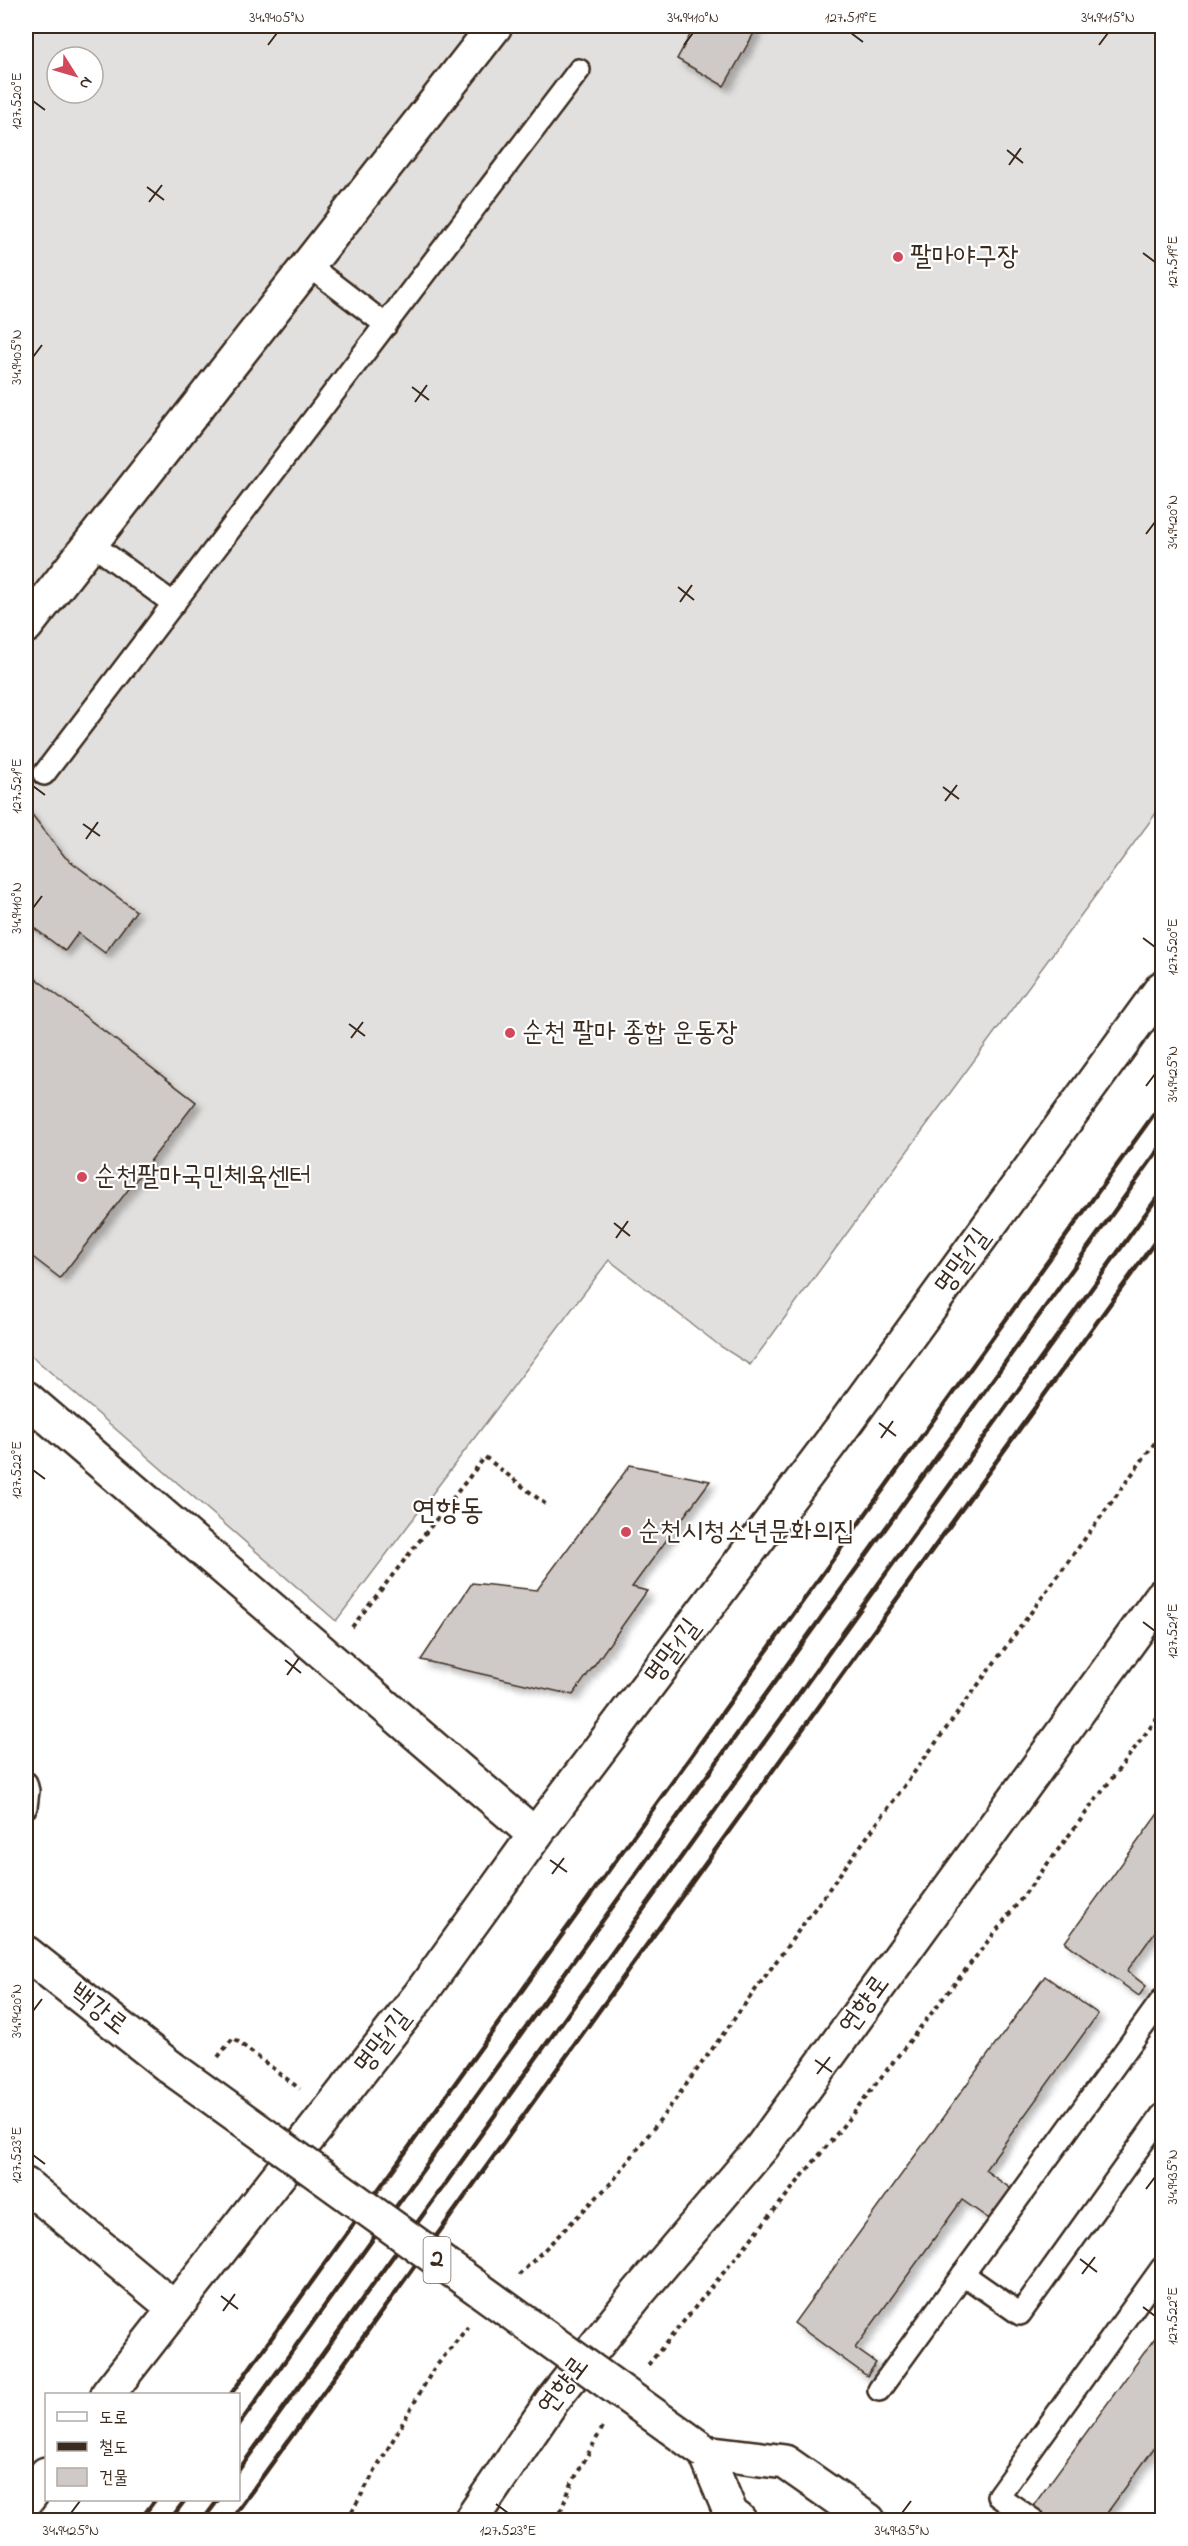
<svg xmlns="http://www.w3.org/2000/svg" width="1188" height="2546" viewBox="0 0 1188 2546" font-family="'Indie Flower','Poor Story',sans-serif">
<style>
.pitch{fill:#e2e0de;stroke:#8e857e;stroke-width:1.5;fill-rule:evenodd}
.building{fill:#cfcac7;stroke:#3b2a1e;stroke-width:1.5;filter:url(#shadow)}
.lines{fill:none;stroke-linecap:round;stroke-linejoin:round}
.service-casing{stroke:#3b2a1e;stroke-width:26}
.minor-casing{stroke:#3b2a1e;stroke-width:38}
.secondary-casing{stroke:#3b2a1e;stroke-width:38}
.primary-casing{stroke:#3b2a1e;stroke-width:38}
.path{stroke:#3b2a1e;stroke-width:4;stroke-dasharray:4.5 4.5;stroke-linecap:butt}
.service{stroke:#fff;stroke-width:21}
.minor{stroke:#fff;stroke-width:33}
.secondary{stroke:#fff;stroke-width:33}
.primary{stroke:#fff;stroke-width:33}
.rail{stroke:#3b2a1e;stroke-width:4.5}
.primary-bridge-casing{stroke:#3b2a1e;stroke-width:38;stroke-linecap:butt}
.primary-bridge{stroke:#fff;stroke-width:33}
.ticks{fill:none;stroke:#3b2a1e;stroke-width:2}
.poi-dot{fill:#d1495b;stroke:#fff;stroke-width:2}
.labels{text-anchor:middle;dominant-baseline:central;stroke-width:4.5;stroke-linejoin:round;paint-order:stroke}
.shield{fill:#fff;stroke:#766a62;stroke-width:1.5}
.shield-label{font-size:26px;font-weight:bold;fill:#3b2a1e}
.poi-label{font-size:27px;fill:#3b2a1e;stroke:#fff;text-anchor:start}
.street-label{font-size:27px;fill:#3b2a1e;stroke:#fff}
.quarter-label{font-size:30px;fill:#3b2a1e;stroke:#fff}
.neatline{fill:none;stroke:#3b2a1e;stroke-width:2}
.ticks-label{font-size:15px;text-anchor:middle;fill:#3b2a1e}
</style>
<defs>
<filter id="shadow"><feDropShadow dx="5.5" dy="5.5" stdDeviation="3" flood-color="#0004"/></filter>
</defs>
<rect width="100%" height="100%" fill="#fff"/>
<filter id="ink" filterUnits="userSpaceOnUse"><feTurbulence type="fractalNoise" baseFrequency=".0167" numOctaves="2"/><feDisplacementMap in="SourceGraphic" scale="12" xChannelSelector="R" yChannelSelector="G"/><feConvolveMatrix kernelMatrix="1 2 1 2 8 2 1 2 1" color-interpolation-filters="sRGB"/></filter>
<g filter="url(#ink)">
<!-- pitch -->
<path class="pitch" d="M26 26H1162V805L750 1365 720 1346 609 1260 336 1621 26 1351ZM57 57H93V93H57Z"/>
<!-- building -->
<g class="building">
<path d="M695 26H758L724 86 677 59Z"/>
<path d="M26 807 65 857 136 911 105 953 78 933 65 951 26 922Z"/>
<path d="M26 971 196 1102 60 1278 26 1252Z"/>
<path d="M630 1465 710 1481 632 1587 647 1591 573 1695 421 1660 472 1583 537 1590Z"/>
<path d="M1162 1808V1922L1127 1971 1146 1986 1139 1996 1065 1942Z"/>
<path d="M1045 1976 1098 2014 985 2170 1014 2191 992 2221 962 2200 855 2348 876 2363 867 2376 794 2323Z"/>
<path d="M1162 2328V2437L1102 2520H1053L1033 2506Z"/>
</g>
<g class="lines">
<!-- service casing -->
<g class="service-casing">
<g id="service">
<path d="M308 265 386 325"/>
<path d="M92 544 174 604"/>
<path d="M44 774 579 70"/>
<path d="M26 1783 28 1791 26 1807"/>
<path d="M963 2274 1020 2314 1162 2115"/>
<path d="M879 2390 1162 2000"/>
<path d="M1033 2520 998 2496 1162 2268"/>
</g>
</g>
<!-- minor casing -->
<g class="minor-casing">
<g id="minor">
<path d="M26 626 495 26"/>
<path d="M26 1398 535 1835"/>
<path d="M26 2185 174 2308"/>
<path d="M108 2394 419 1996 535 1835 841 1429 1162 988"/>
<path d="M26 2501 46 2474"/>
</g>
</g>
<!-- secondary casing -->
<g class="secondary-casing">
<path id="secondary" d="M471 2520 552 2401 637 2294 762 2147 1162 1596"/>
</g>
<!-- primary casing -->
<g class="primary-casing">
<g id="primary">
<path d="M26 1953 170 2067"/>
<path d="M739 2520 731 2514 705 2452 785 2462 868 2520"/>
</g>
</g>
<!-- path -->
<g class="path">
<path d="M352 1627 485 1457 549 1507"/>
<path d="M218 2057 233 2038 300 2089"/>
<path d="M519 2275 613 2181 672 2104 1162 1433"/>
<path d="M648 2365 835 2136 1018 1903 1162 1712"/>
<path d="M347 2520 433 2370 468 2327"/>
<path d="M557 2520 572 2483 604 2425"/>
</g>
<!-- service -->
<use href="#service" class="service"/>
<!-- minor -->
<use href="#minor" class="minor"/>
<!-- secondary -->
<use href="#secondary" class="secondary"/>
<!-- primary -->
<use href="#primary" class="primary"/>
<!-- rail -->
<g class="rail">
<path d="M231 2394 1162 1103"/>
<path d="M238 2426 1162 1145"/>
<path d="M238 2471 1162 1191"/>
<path d="M140 2520 155 2500"/>
<path d="M170 2520 185 2500"/>
<path d="M203 2520 218 2500"/>
<path d="M231 2520 1162 1232"/>
</g>
<!-- primary-bridge casing -->
<g class="primary-bridge-casing">
<path id="primary-bridge" d="M170 2067 705 2452"/>
</g>
<!-- primary-bridge -->
<use href="#primary-bridge" class="primary-bridge"/>
</g>
</g>
<!-- ticks -->
<path class="ticks" d="M851 33 863 42M268 45 277 33M684 45 693 33M1099 45 1108 33M33 101 45 110M1007 150 1023 163M1009 165 1021 148M147 187 164 200M149 202 162 185M1143 253 1155 262M33 357 42 345M412 387 429 400M415 402 427 385M1146 534 1155 522M678 587 694 600M680 602 692 585M33 786 45 795M943 787 959 799M945 801 957 785M83 824 100 836M86 839 98 822M33 908 42 896M1143 938 1155 947M349 1024 365 1036M351 1038 363 1022M1146 1086 1155 1074M614 1223 630 1236M616 1238 628 1221M879 1423 896 1436M881 1438 893 1421M33 1470 45 1479M1143 1622 1155 1631M285 1660 301 1673M287 1675 299 1658M550 1860 567 1872M552 1874 564 1858M33 2011 42 1999M815 2060 832 2072M817 2074 830 2057M33 2155 45 2164M1146 2189 1155 2177M1080 2259 1097 2272M1082 2274 1095 2257M221 2296 238 2309M1143 2307 1155 2316M223 2311 235 2294M496 2504 508 2513M71 2513 80 2501M902 2513 911 2501"/>
<!-- markers -->
<g class="poi-dot">
<circle cx="898" cy="257" r="6"/>
<circle cx="510" cy="1033" r="6"/>
<circle cx="82" cy="1177" r="6"/>
<circle cx="626" cy="1532" r="6"/>
</g>
<g class="labels">
<!-- shield labels -->
<rect class="shield" x="423.5" y="2237" width="27" height="46" rx="4.5"/>
<g class="shield-label">
<text x="437" y="2260">2</text>
</g>
<!-- poi labels -->
<g class="poi-label">
<text x="910" y="257">팔마야구장</text>
<text x="522" y="1033">순천 팔마 종합 운동장</text>
<text x="94" y="1177">순천팔마국민체육센터</text>
<text x="638" y="1532">순천시청소년문화의집</text>
</g>
<!-- street labels -->
<g class="street-label">
<text transform="translate(963 1262) rotate(-54)">명말1길</text>
<text transform="translate(673 1652) rotate(-53)">명말1길</text>
<text transform="translate(865 2005) rotate(-54)">연향로</text>
<text transform="translate(98 2010) rotate(38)">백강로</text>
<text transform="translate(383 2042) rotate(-52)">명말1길</text>
<text transform="translate(564 2386) rotate(-53)">연향로</text>
</g>
<!-- quarter labels -->
<g class="quarter-label">
<text x="448" y="1512">연향동</text>
</g>
</g>
<!-- margin -->
<rect width="1188" height="2546" fill="none" stroke="#fff" stroke-width="66"/>
<!-- legend -->
<rect x="45" y="2393" width="195" height="108" fill="#ffffff" stroke="#b1aaa5" stroke-width="1.5"/>
<rect x="57" y="2412" width="30" height="9" fill="#ffffff" stroke="#b1aaa5" stroke-width="1.5"/>
<text x="99" y="2423" font-size="18" fill="#3b2a1e">도로</text>
<rect x="57" y="2442" width="30" height="9" fill="#3b2a1e" stroke="#b1aaa5" stroke-width="1.5"/>
<text x="99" y="2453" font-size="18" fill="#3b2a1e">철도</text>
<rect x="57" y="2468" width="30" height="18" fill="#cfcac7" stroke="#b1aaa5" stroke-width="1.5"/>
<text x="99" y="2483" font-size="18" fill="#3b2a1e">건물</text>
<!-- north arrow -->
<g transform="translate(75 75) rotate(127)"><circle r="28" fill="#ffffff" stroke="#b1aaa5" stroke-width="1.5"/>
<path d="M0-4.5L10 22L0 15L-10 22Z" fill="#d1495b"/>
<text y="-9" font-size="16" font-weight="bold" text-anchor="middle" fill="#3b2a1e">N</text>
</g>
<rect x="33" y="33" width="1122" height="2480" class="neatline"/>
<g class="ticks-label">
<text x="277" y="22">34.9405°N</text>
<text x="693" y="22">34.9410°N</text>
<text x="851" y="22">127.519°E</text>
<text x="1108" y="22">34.9415°N</text>
<text transform="translate(16 101) rotate(-90)" y="5">127.520°E</text>
<text transform="translate(1172 262) rotate(-90)" y="5">127.519°E</text>
<text transform="translate(16 357) rotate(-90)" y="5">34.9405°N</text>
<text transform="translate(1172 522) rotate(-90)" y="5">34.9420°N</text>
<text transform="translate(16 786) rotate(-90)" y="5">127.521°E</text>
<text transform="translate(16 908) rotate(-90)" y="5">34.9410°N</text>
<text transform="translate(1172 947) rotate(-90)" y="5">127.520°E</text>
<text transform="translate(1172 1074) rotate(-90)" y="5">34.9425°N</text>
<text transform="translate(16 1470) rotate(-90)" y="5">127.522°E</text>
<text transform="translate(1172 1631) rotate(-90)" y="5">127.521°E</text>
<text transform="translate(16 2011) rotate(-90)" y="5">34.9420°N</text>
<text transform="translate(16 2155) rotate(-90)" y="5">127.523°E</text>
<text transform="translate(1172 2177) rotate(-90)" y="5">34.9435°N</text>
<text transform="translate(1172 2316) rotate(-90)" y="5">127.522°E</text>
<text x="71" y="2535">34.9425°N</text>
<text x="508" y="2535">127.523°E</text>
<text x="902" y="2535">34.9435°N</text>
</g>
</svg>
